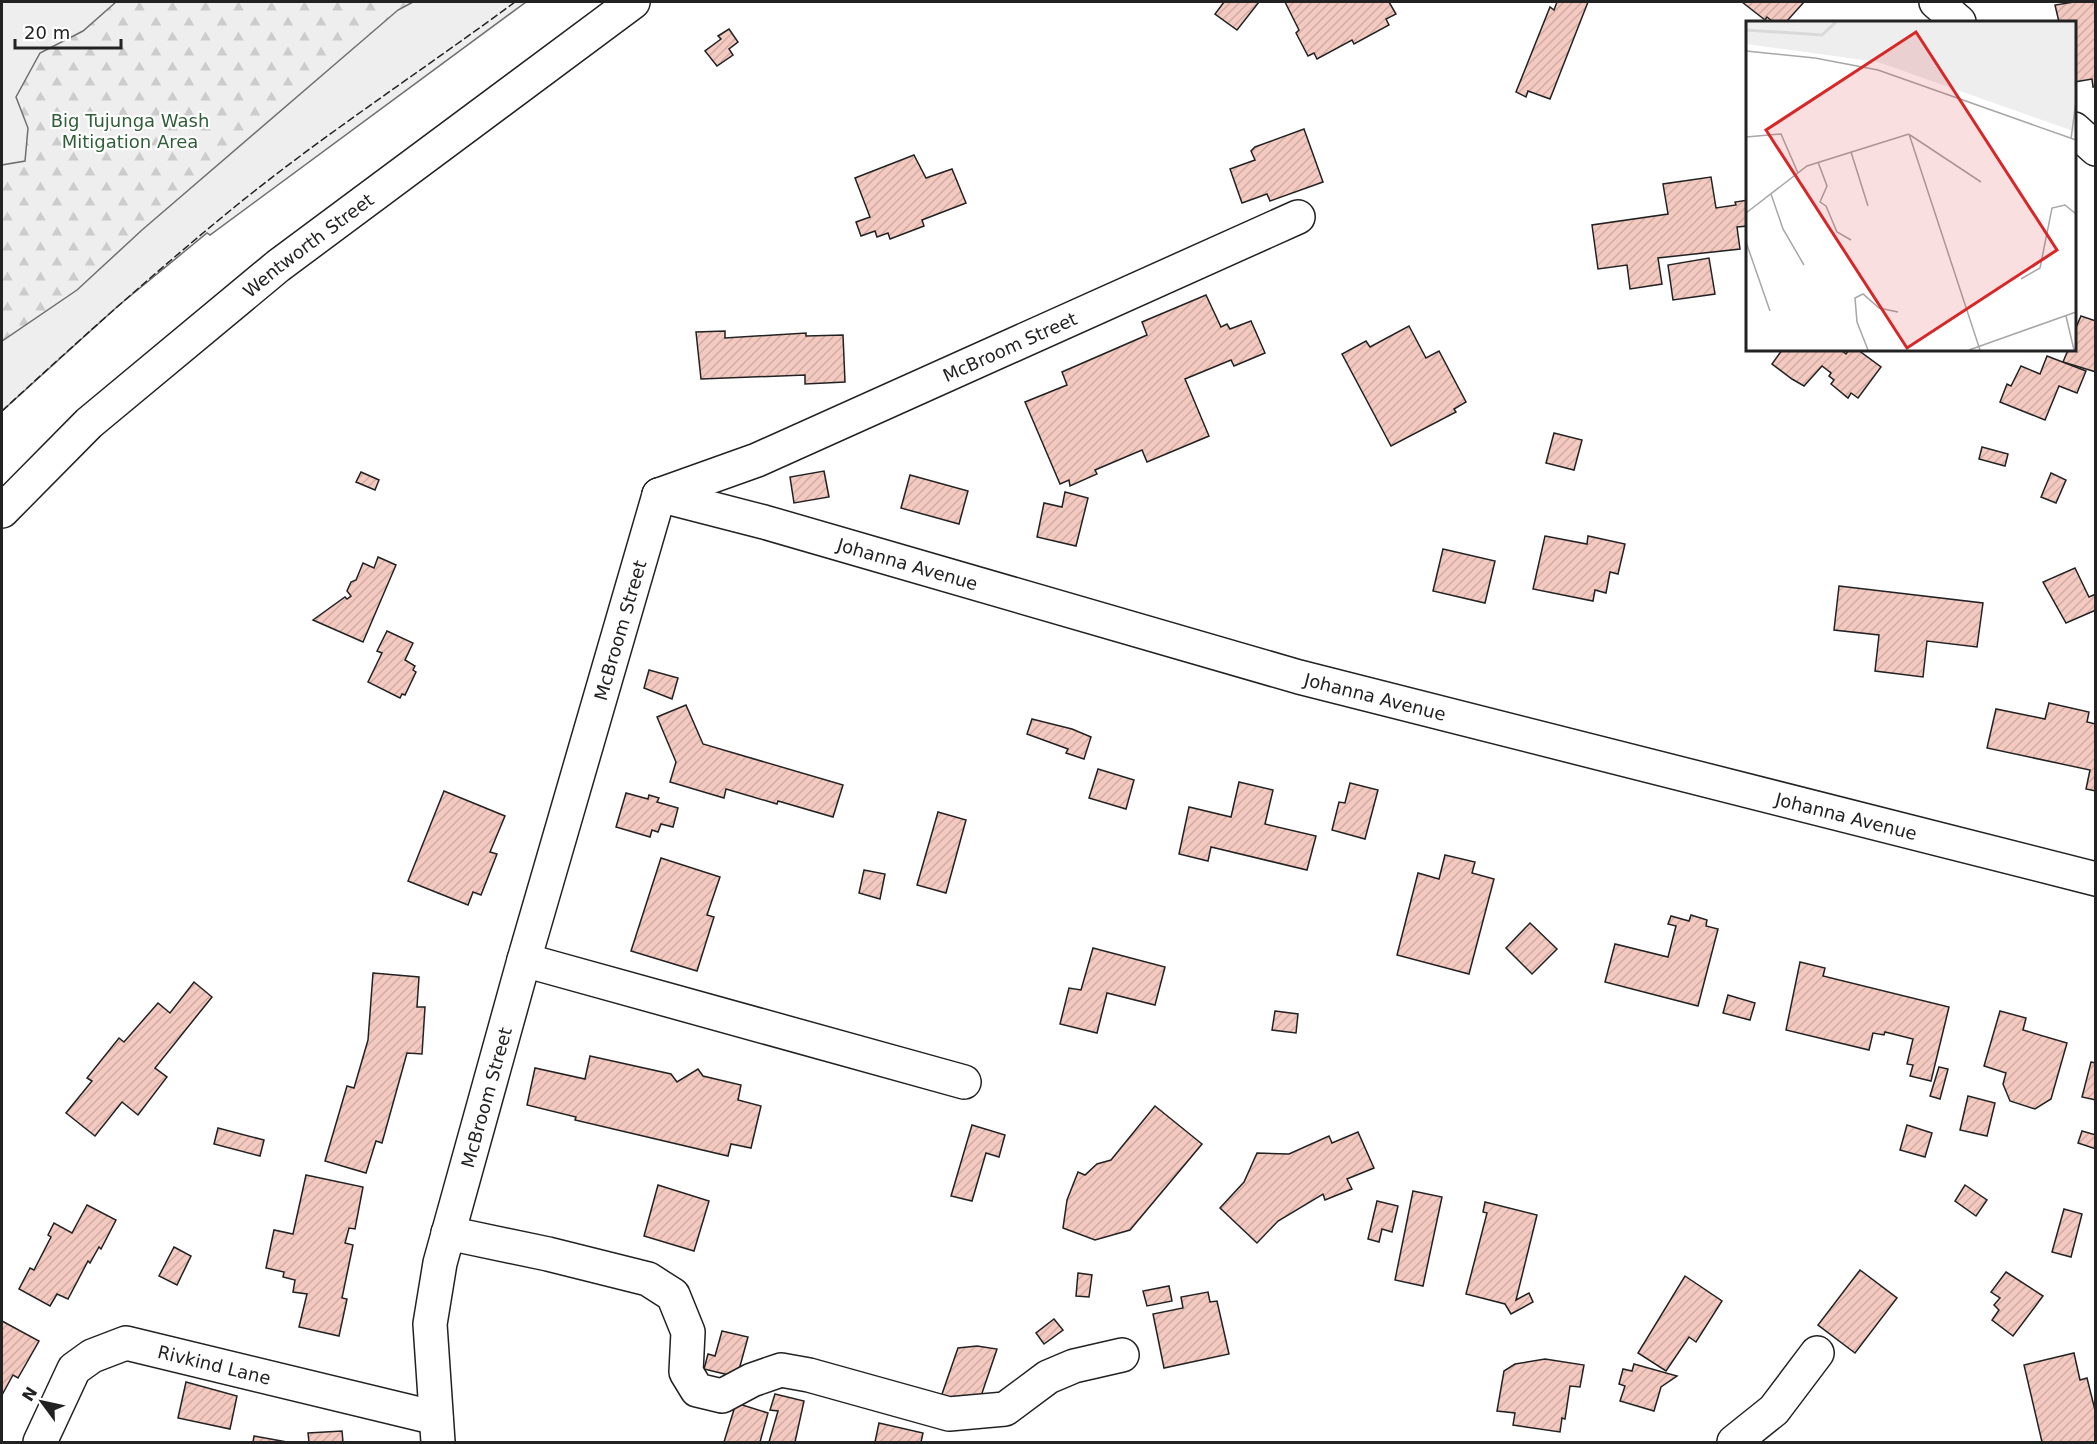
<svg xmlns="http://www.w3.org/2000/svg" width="2097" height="1444" viewBox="0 0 2097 1444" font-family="'DejaVu Sans',sans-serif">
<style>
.green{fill:#eee;stroke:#6f6f6f;stroke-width:1.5}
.forest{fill:url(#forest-firs);stroke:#6f6f6f;stroke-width:1.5}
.building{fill:url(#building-hatch);stroke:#222;stroke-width:1.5}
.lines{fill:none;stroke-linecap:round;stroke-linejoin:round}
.minor-casing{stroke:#222;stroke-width:36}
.major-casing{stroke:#222;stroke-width:36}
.minor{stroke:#fff;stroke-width:33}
.major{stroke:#fff;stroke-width:33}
.fence{stroke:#222;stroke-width:1.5;stroke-dasharray:8 3;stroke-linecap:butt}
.labels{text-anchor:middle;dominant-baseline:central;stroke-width:4.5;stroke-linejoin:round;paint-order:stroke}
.park-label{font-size:18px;fill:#2f5e38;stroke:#fff}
.street-label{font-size:18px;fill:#222;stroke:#fff}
.inset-river{fill:none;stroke:#d9d9d9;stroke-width:3}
.inset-road{fill:none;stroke:#a7a7a7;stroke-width:1.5}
.view{fill:#d62828;fill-opacity:0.15;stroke:#d62828;stroke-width:3}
.inset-edge{fill:none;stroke:#222;stroke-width:3}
</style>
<defs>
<pattern id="forest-firs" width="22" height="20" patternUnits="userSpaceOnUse" patternTransform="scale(1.5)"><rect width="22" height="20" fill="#eee"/><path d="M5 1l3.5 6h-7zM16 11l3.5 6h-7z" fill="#ccc"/></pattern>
<pattern id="building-hatch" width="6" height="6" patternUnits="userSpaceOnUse" patternTransform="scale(1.5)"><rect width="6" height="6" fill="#f3c9c0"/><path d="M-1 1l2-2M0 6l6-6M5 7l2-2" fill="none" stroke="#d0aca5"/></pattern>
</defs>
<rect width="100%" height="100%" fill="#fff"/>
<!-- green -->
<path class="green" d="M2 2H526L210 235 207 233 118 306 2 411Z"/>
<!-- forest -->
<path class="forest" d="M116 2H413L398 10 142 230 77 290 2 341V165L25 161 28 128 16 97 40 53 83 31Z"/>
<!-- building -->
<g class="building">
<path d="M1224 2H1259L1237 30 1215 14Z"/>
<path d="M1285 2H1389L1396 14 1386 19 1389 25 1354 44 1352 40 1317 59 1314 53 1308 56 1296 33 1299 30Z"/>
<path d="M1557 2H1588L1550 99 1528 91 1526 97 1516 92 1550 7 1554 10Z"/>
<path d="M1742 2H1804L1786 22H1773L1767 17 1765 20Z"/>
<path d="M2074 2H2096V86L2093 87 2092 79 2074 82V22H2059L2055 5Z"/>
<path d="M729 29 738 42 729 49 733 55 717 66 705 51 721 39 718 36Z"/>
<path d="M1304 129 1323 182 1270 201 1267 194 1242 203 1230 169 1255 160 1251 151 1255 147Z"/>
<path d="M914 155 926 178 952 169 966 203 922 220 924 226 890 239 888 233 877 237 875 231 861 236 856 222 870 217 855 178Z"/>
<path d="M1711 177 1716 208 1736 205 1735 202 1748 200V226L1737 227 1740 249 1658 258 1662 284 1630 289 1627 265 1598 269 1592 225 1668 214 1663 184Z"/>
<path d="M1709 258 1715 294 1673 300 1668 265Z"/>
<path d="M1206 295 1221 327 1227 324 1230 329 1251 321 1265 353 1234 366 1231 360 1185 379 1209 436 1147 462 1142 450 1095 470 1097 474 1070 486 1069 480 1060 484 1025 402 1067 385 1062 372 1147 335 1142 322Z"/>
<path d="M2081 316 2096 321V372L2063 362 2068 350H2074V332Z"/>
<path d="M1409 326 1426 358 1439 351 1466 402 1454 409 1456 412 1391 446 1342 354 1366 341 1370 347Z"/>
<path d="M725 331V338L806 333V336L843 335 845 382 805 384V375L701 379 696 332Z"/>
<path d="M1782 350H1841L1846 354 1849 350H1858L1881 367 1858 398 1851 393 1848 398 1831 384 1834 380 1829 376 1831 373 1822 366 1804 386 1792 379 1772 364Z"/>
<path d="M2047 356 2086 371 2077 393 2059 386 2045 420 2000 402 2007 384 2011 386 2021 366 2040 374Z"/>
<path d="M1554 433 1582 440 1574 470 1546 463Z"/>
<path d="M1982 447 2008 454 2005 466 1979 459Z"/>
<path d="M824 471 829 497 794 503 790 477Z"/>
<path d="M361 472 379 480 375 490 356 482Z"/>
<path d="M2051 473 2066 480 2056 503 2041 497Z"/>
<path d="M910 475 968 491 959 524 901 508Z"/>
<path d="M1065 492 1088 498 1076 546 1037 537 1044 503 1062 507Z"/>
<path d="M1545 536 1587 544 1588 536 1625 544 1618 574 1610 572 1606 593 1595 590 1593 601 1533 589Z"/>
<path d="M1443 549 1495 561 1485 603 1433 591Z"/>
<path d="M378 557 396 565 363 642 313 620 345 597 347 599 351 596 347 591 351 582 356 580 363 563 374 568Z"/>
<path d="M2075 568 2089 597 2096 594V610L2066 623 2043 582Z"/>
<path d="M1839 586 1983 603 1977 647 1927 641 1923 677 1875 671 1879 635 1834 630Z"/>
<path d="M387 631 413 643 405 660 415 666 413 670 416 672 405 695 402 694 400 698 368 682 382 653 377 651Z"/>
<path d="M649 670 678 678 672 699 644 688Z"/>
<path d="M2049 703 2089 712 2087 722 2096 724V791L2086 789 2090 770 1987 748 1996 709 2045 719Z"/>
<path d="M686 705 703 744 843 785 833 817 778 801 777 804 726 789 724 798 670 782 676 762 657 717Z"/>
<path d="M1032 719 1072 729 1091 737 1084 759 1066 753 1068 749 1027 734Z"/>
<path d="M1098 769 1134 780 1126 809 1089 798Z"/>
<path d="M1239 782 1273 790 1265 824 1316 836 1307 870 1211 847 1208 861 1179 854 1189 807 1231 817Z"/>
<path d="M1350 783 1378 790 1365 839 1332 830 1339 802 1345 803Z"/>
<path d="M444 791 505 816 490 852 497 854 481 895 473 892 468 905 408 881Z"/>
<path d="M626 793 648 799 649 795 659 798 657 802 678 808 673 827 661 824 658 832 652 830 650 837 616 827Z"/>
<path d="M938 812 966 820 946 893 917 885Z"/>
<path d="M1445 855 1475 862 1472 873 1494 879 1469 974 1397 955 1418 873 1439 879Z"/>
<path d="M661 858 720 877 707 915 714 917 697 971 631 951Z"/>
<path d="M864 870 885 874 880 899 859 893Z"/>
<path d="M1691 915 1707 920 1706 926 1718 929 1698 1006 1605 982 1615 944 1668 957 1676 926 1668 924 1671 916 1689 921Z"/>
<path d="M1530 923 1557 949 1532 974 1506 948Z"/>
<path d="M1093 948 1165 967 1155 1005 1107 993 1097 1033 1060 1024 1069 988 1081 990Z"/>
<path d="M1800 962 1825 968 1823 976 1949 1007 1931 1081 1910 1076 1913 1065 1907 1064 1913 1039 1885 1032 1884 1035 1873 1033 1869 1050 1786 1030Z"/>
<path d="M373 973 419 977 417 1007H425L422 1054 407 1053 382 1143 376 1141 366 1173 325 1161 347 1086 354 1088 368 1040Z"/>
<path d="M194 982 212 997 155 1068 167 1077 138 1115 122 1102 95 1136 66 1113 92 1081 87 1078 119 1038 124 1042 158 1003 170 1013Z"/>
<path d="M1728 995 1755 1003 1750 1020 1723 1013Z"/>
<path d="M1275 1011 1298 1014 1296 1033 1272 1030Z"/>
<path d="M2000 1011 2026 1018 2023 1030 2067 1043 2051 1099 2035 1109 2010 1101 2003 1084 2006 1073 1984 1066Z"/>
<path d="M590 1056 671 1074 677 1082 698 1069 703 1076 741 1085 738 1100 761 1106 751 1148 731 1144 728 1156 575 1120 576 1117 527 1105 535 1068 585 1079Z"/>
<path d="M2091 1062 2096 1063V1100L2082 1097Z"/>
<path d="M1939 1067 1948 1069 1940 1099 1930 1096Z"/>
<path d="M1968 1096 1995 1103 1987 1136 1960 1130Z"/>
<path d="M1155 1106 1202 1144 1130 1230 1095 1240 1063 1228 1067 1200 1078 1172 1085 1175 1097 1164 1111 1160Z"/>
<path d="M972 1125 1005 1135 999 1157 986 1153 972 1201 951 1196Z"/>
<path d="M1907 1125 1932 1133 1925 1157 1900 1150Z"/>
<path d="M218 1128 264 1140 260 1156 214 1144Z"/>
<path d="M2082 1131 2096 1135V1149L2078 1143Z"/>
<path d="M1358 1132 1374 1168 1347 1179 1352 1189 1325 1200 1323 1194 1278 1221 1257 1243 1220 1208 1244 1182 1257 1153 1289 1154 1329 1136 1332 1143Z"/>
<path d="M306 1175 363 1187 355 1229 349 1228 345 1243 353 1245 342 1298 347 1299 339 1336 299 1327 307 1294 293 1292 295 1280 283 1277 284 1272 266 1268 274 1230 293 1234Z"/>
<path d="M658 1185 709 1201 694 1251 644 1236Z"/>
<path d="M1965 1185 1987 1200 1976 1216 1955 1201Z"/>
<path d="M1413 1191 1442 1197 1423 1286 1395 1280Z"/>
<path d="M1377 1201 1398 1206 1392 1232 1382 1229 1379 1242 1368 1239Z"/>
<path d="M1485 1202 1537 1215 1516 1300 1529 1293 1533 1302 1511 1314 1505 1304 1466 1294 1487 1213 1483 1212Z"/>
<path d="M87 1205 116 1220 101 1249 99 1247 90 1263 88 1261 68 1299 57 1294 50 1306 19 1289 30 1268 34 1270 51 1237 48 1235 54 1223 72 1233Z"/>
<path d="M2064 1209 2082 1214 2071 1257 2052 1252Z"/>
<path d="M174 1247 191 1256 177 1285 159 1276Z"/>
<path d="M1860 1270 1897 1298 1855 1353 1818 1325Z"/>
<path d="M2006 1272 2043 1296 2013 1336 1992 1320 1999 1310 1994 1305 2000 1298 1991 1292Z"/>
<path d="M1078 1273 1092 1275 1089 1297 1076 1296Z"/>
<path d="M1685 1276 1722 1301 1696 1342 1689 1337 1666 1371 1638 1353Z"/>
<path d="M1169 1286 1172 1301 1147 1306 1143 1291Z"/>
<path d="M1208 1292 1210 1302 1217 1301 1229 1354 1164 1368 1153 1314 1183 1308 1181 1297Z"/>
<path d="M1054 1319 1063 1330 1044 1344 1036 1333Z"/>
<path d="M2 1321 39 1341 18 1378 13 1375 2 1395Z"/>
<path d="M722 1331 748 1337 737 1377 704 1369 708 1354 715 1356Z"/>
<path d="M977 1346 997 1349 979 1402 941 1397 958 1348Z"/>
<path d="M2074 1353 2080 1380 2087 1378 2096 1414V1442H2042L2024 1365Z"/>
<path d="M1545 1359 1584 1365 1580 1387 1570 1386 1565 1419 1562 1418 1560 1432 1513 1425 1515 1413 1497 1411 1504 1371 1515 1364Z"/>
<path d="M1634 1364 1677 1376 1661 1387 1654 1411 1620 1401 1625 1386 1619 1384 1623 1369 1632 1371Z"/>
<path d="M186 1382 237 1396 230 1429 178 1418Z"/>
<path d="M775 1394 804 1401 795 1442H769L778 1411 770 1410Z"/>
<path d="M736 1403 768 1413 760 1442H724Z"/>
<path d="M879 1423 923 1433 921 1442H875Z"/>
<path d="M342 1431 343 1442H309L308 1433Z"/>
<path d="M254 1436 287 1442H253Z"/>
</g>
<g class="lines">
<!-- minor casing -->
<g class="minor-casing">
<g id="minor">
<path d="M1936 2 1959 22"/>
<path d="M2074 129 2096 149"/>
<path id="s1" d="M659 495 764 522 1299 677 2096 879"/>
<path id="s2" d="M659 495 757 460 1298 217"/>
<path d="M524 960 964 1082"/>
<path d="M448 1233 548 1254 648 1279 673 1295 688 1332 686 1372 697 1390 722 1396 752 1380 781 1370 809 1375 949 1414 1005 1409 1048 1377 1074 1366 1122 1355"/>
<path id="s3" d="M40 1442 74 1369 92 1356 126 1343 436 1418"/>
<path id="s4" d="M438 1442 430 1324 440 1263 524 960 659 495"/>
<path d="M1734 1442 1774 1410 1817 1353"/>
</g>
</g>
<!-- major casing -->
<g class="major-casing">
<g id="major">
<path id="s5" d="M2 511 89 423 278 266 633 2"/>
</g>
</g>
<!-- minor -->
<use href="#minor" class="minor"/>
<!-- major -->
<use href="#major" class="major"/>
<!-- fence -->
<path class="fence" d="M2 411C78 341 156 271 237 205 326 133 423 70 515 2"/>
</g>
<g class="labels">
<!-- park labels -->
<g class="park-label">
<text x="130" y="120">Big Tujunga Wash<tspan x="130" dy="21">Mitigation Area</tspan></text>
</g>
<!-- street labels -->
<g class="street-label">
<text stroke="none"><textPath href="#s5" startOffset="406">Wentworth Street</textPath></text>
<text stroke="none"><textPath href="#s2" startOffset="381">McBroom Street</textPath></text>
<text stroke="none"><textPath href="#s1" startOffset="258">Johanna Avenue</textPath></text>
<text stroke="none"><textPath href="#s4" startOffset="838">McBroom Street</textPath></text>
<text stroke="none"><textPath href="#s1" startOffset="744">Johanna Avenue</textPath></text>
<text stroke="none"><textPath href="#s1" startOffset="1230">Johanna Avenue</textPath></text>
<text stroke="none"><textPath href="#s4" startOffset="352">McBroom Street</textPath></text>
<text stroke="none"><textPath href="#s3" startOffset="230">Rivkind Lane</textPath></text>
</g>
</g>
<!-- overview -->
<g transform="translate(1746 21)">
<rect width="330" height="330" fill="#fff"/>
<path d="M0 1H330V111L132 41 0 23Z" fill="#eee"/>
<path d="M0 1 39 6 49 1H241L235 14 242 20 240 25 161 11 153 14 152 22 155 25 167 19 210 38 232 41 245 49 255 64 245 78 196 53 131 33 51 25 33 15 12 14 0 19ZM252 1H296L288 41 279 53H269L260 37 263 26 271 23V11Z" fill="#eee"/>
<path class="inset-river" d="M0 9 76 14 90 1"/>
<path class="inset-road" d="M0 30 69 37 132 49 330 119M163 113 234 329M164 114 235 161M0 116 35 113 52 152M325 118 330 80M105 131 122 185M72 141 81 165 74 181 80 185 91 211 105 219M25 173 37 208 58 244M0 192 61 145 163 113M0 221 24 290M275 258 294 247 306 187 319 184 330 193M320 295 328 329M122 329 111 301 109 277 117 273 133 287 152 291M223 329 330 291"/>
<path class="view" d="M170 11 311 229 161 327 20 109Z"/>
<rect width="330" height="330" class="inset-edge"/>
</g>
<!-- border -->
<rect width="2097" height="1444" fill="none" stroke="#222222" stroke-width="6"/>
<!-- north arrow -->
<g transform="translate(42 1402) rotate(303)" stroke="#ffffff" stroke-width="4.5" paint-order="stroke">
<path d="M0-4.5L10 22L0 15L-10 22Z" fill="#222222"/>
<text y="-9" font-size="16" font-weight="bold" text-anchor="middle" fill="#222222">N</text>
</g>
<!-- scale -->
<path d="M15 39v9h106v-9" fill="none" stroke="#222222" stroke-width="3"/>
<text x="24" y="39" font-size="18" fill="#222222" stroke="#ffffff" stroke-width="4.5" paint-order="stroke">20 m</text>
</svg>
